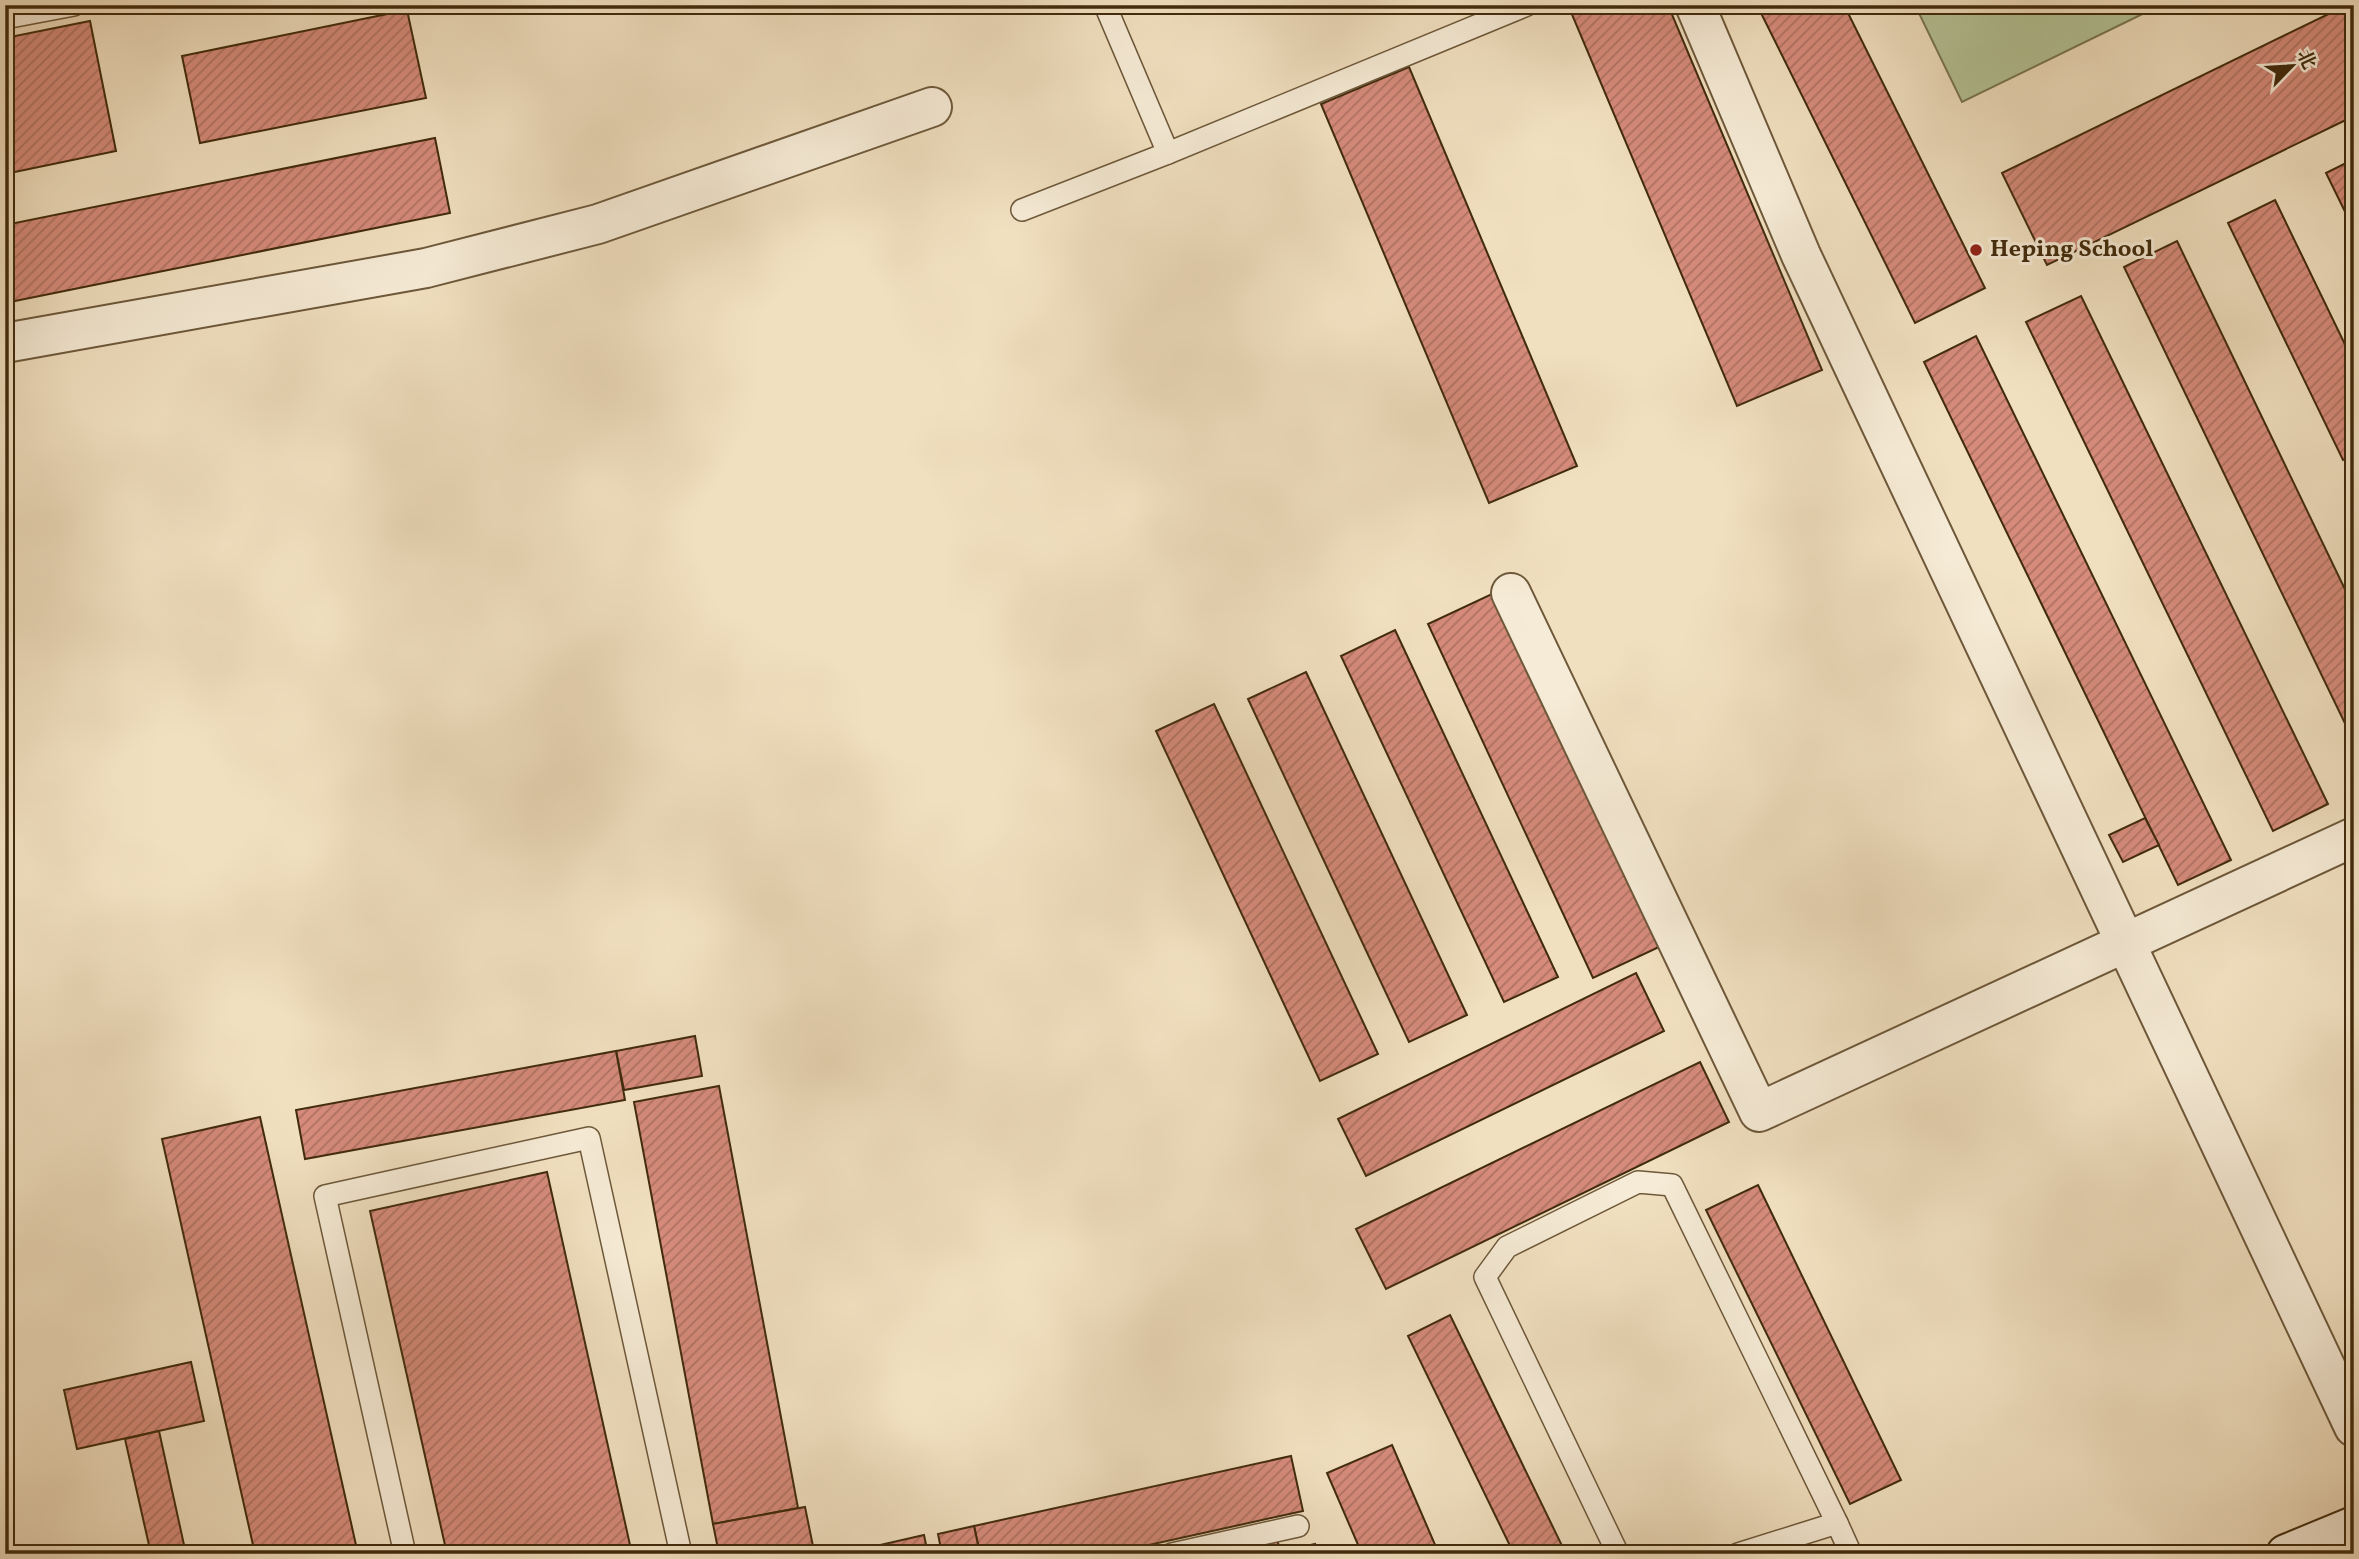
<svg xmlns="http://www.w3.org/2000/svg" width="2359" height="1559" viewBox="0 0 2359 1559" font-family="Vollkorn,'Noto Serif SC',serif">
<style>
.green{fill:#b4c397;stroke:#7a7752;stroke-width:2}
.building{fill:url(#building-hatch);stroke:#412b0d;stroke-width:2}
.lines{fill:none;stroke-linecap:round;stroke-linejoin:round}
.service-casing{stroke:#6d583a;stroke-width:24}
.minor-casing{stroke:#6d583a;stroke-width:42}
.secondary-casing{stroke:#412b0d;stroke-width:42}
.service{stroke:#f6ebd6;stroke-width:21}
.minor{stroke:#f6ebd6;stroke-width:38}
.secondary{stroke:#f6ebd6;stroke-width:38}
.poi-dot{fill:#8f2418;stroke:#f6ebd6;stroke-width:2.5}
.labels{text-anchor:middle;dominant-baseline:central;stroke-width:6;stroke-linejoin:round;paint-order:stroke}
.poi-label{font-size:24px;font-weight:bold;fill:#412b0d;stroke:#f6ebd6;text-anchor:start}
</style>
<defs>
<pattern id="building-hatch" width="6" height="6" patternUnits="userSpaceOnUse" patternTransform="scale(1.75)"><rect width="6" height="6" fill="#d68b7b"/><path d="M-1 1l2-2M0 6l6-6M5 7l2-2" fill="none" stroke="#af7263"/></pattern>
</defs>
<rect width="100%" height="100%" fill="#f1e0c0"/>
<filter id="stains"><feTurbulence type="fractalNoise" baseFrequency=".00286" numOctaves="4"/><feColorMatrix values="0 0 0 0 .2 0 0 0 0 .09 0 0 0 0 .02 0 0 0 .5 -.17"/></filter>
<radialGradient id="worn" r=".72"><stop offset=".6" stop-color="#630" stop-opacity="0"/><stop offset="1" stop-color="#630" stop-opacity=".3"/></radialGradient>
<!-- green -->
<path class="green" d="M1915 5H2161L1962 102Z"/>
<!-- building -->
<g class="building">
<path d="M1568 5H1668L1822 370 1737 406Z"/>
<path d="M1757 5H1844L1985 288 1915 323Z"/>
<path d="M2347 5H2354V116L2047 265 2002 173Z"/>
<path d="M407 10 426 98 200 143 182 56Z"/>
<path d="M90 21 116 151 5 174V38Z"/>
<path d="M1409 67 1577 466 1489 503 1321 104Z"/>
<path d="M435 138 450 213 5 303V225Z"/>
<path d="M2354 159V230L2326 173Z"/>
<path d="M2275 200 2354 363V455L2343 460 2228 223Z"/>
<path d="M2177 241 2354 608V742L2124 267Z"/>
<path d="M2081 296 2328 804 2273 831 2026 322Z"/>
<path d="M1976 336 2231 860 2178 885 1924 362Z"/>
<path d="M1494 593 1659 947 1593 978 1428 624Z"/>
<path d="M1395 630 1558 977 1504 1002 1341 656Z"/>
<path d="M1306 672 1467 1015 1409 1042 1248 699Z"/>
<path d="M1214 704 1378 1054 1320 1081 1156 731Z"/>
<path d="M2145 818 2159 845 2123 862 2109 835Z"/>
<path d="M1636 973 1664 1031 1366 1176 1338 1119Z"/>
<path d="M695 1036 702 1076 624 1090 616 1051Z"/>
<path d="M616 1051 625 1100 305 1159 296 1110Z"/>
<path d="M1700 1062 1729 1122 1386 1289 1356 1229Z"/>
<path d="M719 1086 798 1508 713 1524 634 1102Z"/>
<path d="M260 1117 358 1554H255L162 1139Z"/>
<path d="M547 1172 632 1554H447L370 1211Z"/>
<path d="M1758 1185 1901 1480 1850 1504 1706 1210Z"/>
<path d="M1450 1315 1566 1554H1514L1408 1336Z"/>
<path d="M191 1362 204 1421 77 1449 64 1390Z"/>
<path d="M159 1431 186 1554H151L125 1439Z"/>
<path d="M1392 1445 1439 1554H1362L1327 1473Z"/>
<path d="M1291 1456 1303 1511 1108 1554H980L974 1526Z"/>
<path d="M805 1507 814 1551 799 1554H719L713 1524Z"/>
<path d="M974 1526 980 1554H942L938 1534Z"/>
<path d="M924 1535 928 1554H868L867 1548Z"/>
<path d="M1277 1538 1280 1552 1315 1544 1317 1554H1263L1260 1541Z"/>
</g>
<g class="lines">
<!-- service casing -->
<g class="service-casing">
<g id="service">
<path d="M1105 5 1168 153"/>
<path d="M5 18 74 5"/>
<path d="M1022 210 1168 153 1527 5"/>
<path d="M1837 1523 1851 1554"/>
<path d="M405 1554 325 1196 589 1138 681 1554"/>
<path d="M1172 1554 1298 1526"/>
<path d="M1618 1554 1485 1277 1507 1247 1638 1182 1672 1185 1837 1523 1738 1554"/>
</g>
</g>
<!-- minor casing -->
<g class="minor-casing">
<g id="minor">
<path d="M1695 5 1801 255 2354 1427"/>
<path d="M5 343 426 268 598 224 932 107"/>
<path d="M1511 593 1759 1112 2354 837"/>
</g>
</g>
<!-- secondary casing -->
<g class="secondary-casing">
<path id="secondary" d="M2286 1554 2354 1526"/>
</g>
<!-- service -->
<use href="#service" class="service"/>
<!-- minor -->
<use href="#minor" class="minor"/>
<!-- secondary -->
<use href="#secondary" class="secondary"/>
</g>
<!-- markers -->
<circle class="poi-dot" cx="1976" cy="250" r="7"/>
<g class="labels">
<!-- poi labels -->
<g class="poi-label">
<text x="1990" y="250">Heping School</text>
</g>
</g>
<!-- margin -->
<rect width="2359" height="1559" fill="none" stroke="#f1e0c0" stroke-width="28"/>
<rect x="7" y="7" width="2345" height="1545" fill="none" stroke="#412b0d" stroke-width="3.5"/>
<rect x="14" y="14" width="2331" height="1531" fill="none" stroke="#412b0d" stroke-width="2"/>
<!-- north arrow -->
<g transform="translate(2292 66) rotate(65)" stroke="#f6ebd6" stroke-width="5" paint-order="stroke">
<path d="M0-5L12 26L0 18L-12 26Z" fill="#412b0d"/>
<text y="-10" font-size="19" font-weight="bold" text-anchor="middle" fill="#412b0d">北</text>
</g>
<rect width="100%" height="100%" filter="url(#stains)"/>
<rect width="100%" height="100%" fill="url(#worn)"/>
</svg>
